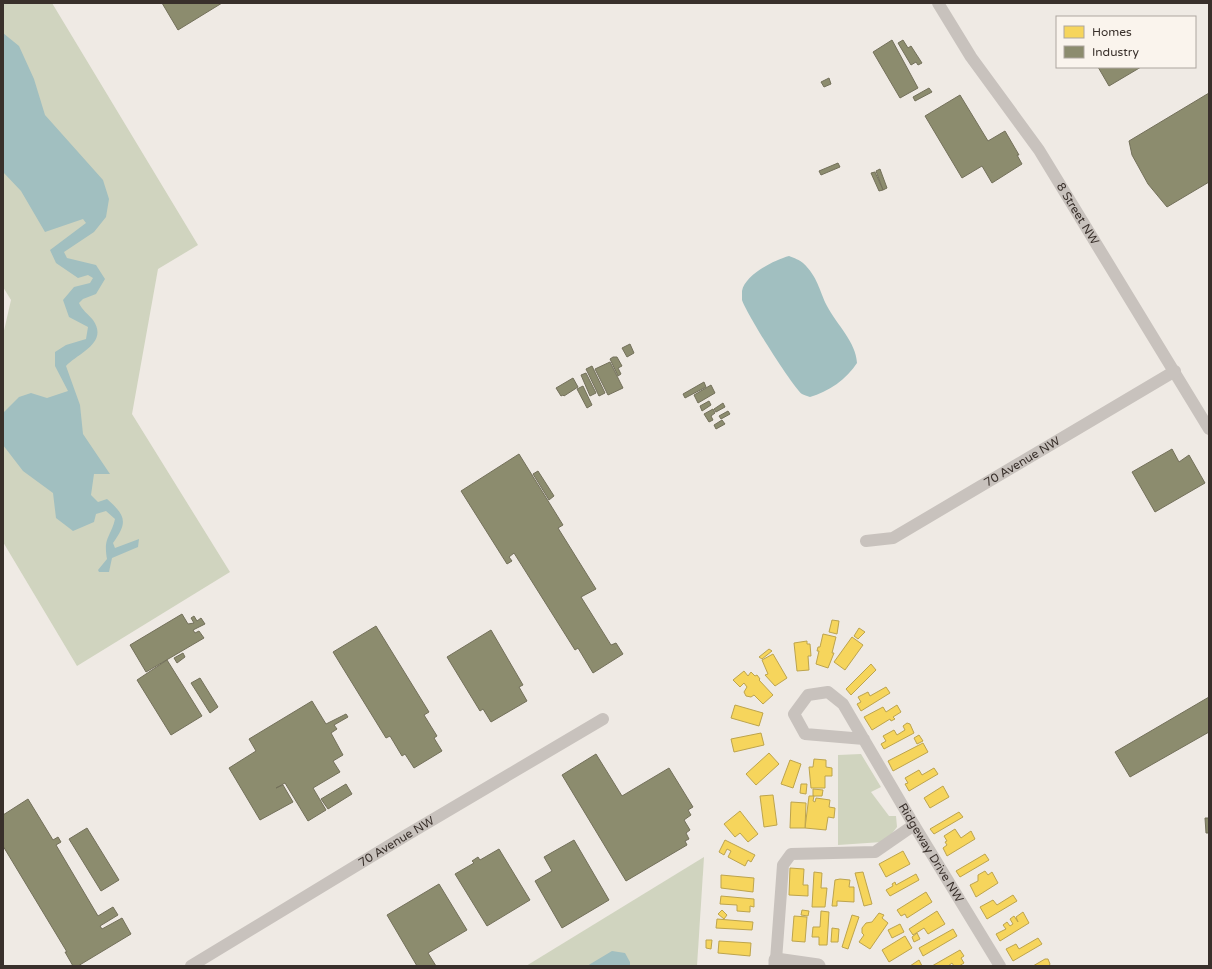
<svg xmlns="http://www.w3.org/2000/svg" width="1212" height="969" viewBox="0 0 1212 969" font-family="'Varela Round',sans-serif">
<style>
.green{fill:#d0d4bf}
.water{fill:#a1bfc0}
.homes{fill:#f6d55c;stroke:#bda44d}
.industry{fill:#8c8c6e;stroke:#73705a}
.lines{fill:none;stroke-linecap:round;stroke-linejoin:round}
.minor{stroke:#c8c2bd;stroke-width:12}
.tertiary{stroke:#c8c2bd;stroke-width:15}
.labels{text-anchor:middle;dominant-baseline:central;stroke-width:4;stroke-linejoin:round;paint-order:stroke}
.street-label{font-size:12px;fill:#39302b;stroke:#faf4ed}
</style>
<rect width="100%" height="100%" fill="#efeae4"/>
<!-- green -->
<g class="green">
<path d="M3 3H52L198 245 158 269 132 414 230 572 77 666 3 542V335L11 300 3 287Z"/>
<path d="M861 754 881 787 871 792 889 816H896L897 827 890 836 882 842 838 845V755Z"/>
<path d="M704 857 697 966H526Z"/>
</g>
<!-- water -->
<g class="water">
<path d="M3 33 19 46 34 79 45 115 103 180 109 199 106 217 94 232 64 252 67 258 96 265 105 279 96 294 83 299 79 303C82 310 88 314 93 320 109 343 78 353 66 366L80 405 83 434 110 474H94L91 495 98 502 107 499C126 516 128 522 113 543L115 548 139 539 138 547 112 558 109 572H99L98 570 107 559C103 537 111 537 115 519L106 511 96 514 94 522 73 531 56 518 53 493 23 471 3 445V413L19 397 31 393 47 398 68 391 55 366V352L66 345 86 339 88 327 69 317 63 300 74 287 90 283 93 278 88 275 78 278 56 263 50 250 86 223 83 219 45 232 21 191 3 172Z"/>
<path d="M789 256C794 258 800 260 803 263 818 277 819 290 827 306 837 325 856 342 857 363 847 379 828 392 810 397 807 396 804 395 802 394 792 386 746 313 742 300 742 298 742 294 742 291 745 275 774 260 789 256Z"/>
<path d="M612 951 625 953 630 962V966H587Z"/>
</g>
<!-- homes -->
<g class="homes">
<path d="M832 620 839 621 837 634 829 632Z"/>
<path d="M859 628 865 632 858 639 854 636Z"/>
<path d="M823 634 836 637 832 653H834L828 668 816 664 819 651H817L818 647H820Z"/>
<path d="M852 637 863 645 845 670 834 662Z"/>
<path d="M807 641V644H810L811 656H808L809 670 797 671 794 643Z"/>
<path d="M769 649 772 651 762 659 759 657Z"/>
<path d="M773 654 787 678 775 686 765 675 768 674 762 660Z"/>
<path d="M871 664 876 670 851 695 846 689Z"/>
<path d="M744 671 748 676 751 672 755 676 757 675 760 679 759 680 773 695 763 704 754 695 751 697 746 696 744 692 747 687 744 683 740 687 733 680Z"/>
<path d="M886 687 890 693 861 711 857 704 861 702 858 697 868 692 870 696Z"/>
<path d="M735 705 763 713 759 726 731 718Z"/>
<path d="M897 705 901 712 893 717 895 719 891 721 890 719 872 730 864 717 883 707 886 712Z"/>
<path d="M907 723 910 724 914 733 884 749 881 744 886 741 883 736 894 730 897 735 905 730 903 726Z"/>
<path d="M761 733 764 745 734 752 731 739Z"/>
<path d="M919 735 923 741 917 744 914 738Z"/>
<path d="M923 743 928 752 893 771 888 761Z"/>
<path d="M769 753 779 764 756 785 746 774Z"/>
<path d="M814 759 826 760V767L832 768V776H825V788H811L809 767H813Z"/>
<path d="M790 760 801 764 793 788 781 784Z"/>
<path d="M934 768 938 774 909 791 905 784 908 783 905 778 919 770 922 775Z"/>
<path d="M801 784H807L806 794 800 793Z"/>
<path d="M943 786 949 797 930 808 924 798Z"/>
<path d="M813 789 823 790 822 796H813Z"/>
<path d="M773 795 777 825 764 827 760 796Z"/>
<path d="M809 796H814L813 801 815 802 816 798 830 800 829 807 835 808 834 818 828 817 826 830 805 828Z"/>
<path d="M791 802 806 803 805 828H790Z"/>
<path d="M740 811 758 834 748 842 740 833 735 837 724 824Z"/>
<path d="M959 812 963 817 934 834 930 829Z"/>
<path d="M955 829 961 838 971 831 975 839 947 856 943 848 947 845 945 842 947 841 944 836Z"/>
<path d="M725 840 755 855 751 862 748 860 745 866 728 857 731 851 727 849 724 855 719 852Z"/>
<path d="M903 851 910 864 886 877 879 864Z"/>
<path d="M985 854 989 860 960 877 956 871Z"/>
<path d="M790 868 804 869 803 885H808V896L789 895Z"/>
<path d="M985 871 988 875 992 872 998 883 976 897 970 885 978 881V875Z"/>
<path d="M814 872 822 873 821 888H827L825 907H812Z"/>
<path d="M863 872 872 904 864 906 855 873Z"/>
<path d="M916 874 919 880 890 896 886 890 893 886 892 884 895 882 896 885Z"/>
<path d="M721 875 754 878 753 892 721 888Z"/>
<path d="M840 879 850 880 849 887H854V902L837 901V906H832L835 880Z"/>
<path d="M926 892 932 902 907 918 905 914 901 916 897 910Z"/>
<path d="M1013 895 1017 901 987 919 980 907 993 900 997 905Z"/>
<path d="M721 896 754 899V907L750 906V912L737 911V905L720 904Z"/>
<path d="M722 910 727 915 724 919 718 914Z"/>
<path d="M802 910 809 911 808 916 801 915Z"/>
<path d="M821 911 829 912 827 945H819V937H812L813 927H820Z"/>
<path d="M937 911 945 924 928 934 924 928 913 935 909 929Z"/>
<path d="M1023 912 1029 923 1000 941 996 934 1006 929 1003 925 1007 922 1010 926 1013 924 1010 919 1014 916 1018 922 1016 917Z"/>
<path d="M879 913 884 915 882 918 888 923 870 949 859 942 864 935 862 933V928L866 923 872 922Z"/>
<path d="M852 915 859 917 848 949 842 947Z"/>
<path d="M794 916 807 917 805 942 792 941Z"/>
<path d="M717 919 753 922 752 930 716 928Z"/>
<path d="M900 924 904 932 892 938 888 930Z"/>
<path d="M832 928 839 929 838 942H831Z"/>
<path d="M953 929 957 936 923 956 919 948Z"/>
<path d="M917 933 920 939 914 942 912 937Z"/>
<path d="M905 936 912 948 889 962 882 950Z"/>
<path d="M1038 938 1042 944 1013 961 1006 949 1016 944 1019 949Z"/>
<path d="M706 940H712L711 949 706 948Z"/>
<path d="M719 941 751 943 750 956 718 953Z"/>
<path d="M960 950 964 956 961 958 964 963 959 966H954L952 963 948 966H932Z"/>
<path d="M1045 959H1048L1050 964 1049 966H1033Z"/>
<path d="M919 960 922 966H910Z"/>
</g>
<!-- industry -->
<g class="industry">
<path d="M162 3H222L178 30Z"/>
<path d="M892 40 918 88 900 98 873 52Z"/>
<path d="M903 40 908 48 911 46 922 63 918 65 916 62 911 65 898 43Z"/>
<path d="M1098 67H1141L1109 86Z"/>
<path d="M829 78 831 84 824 87 821 82Z"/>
<path d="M929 88 932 92 915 101 913 97Z"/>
<path d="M1209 93V182L1167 207 1148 184 1132 155 1129 141Z"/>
<path d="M960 95 988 141 1005 131 1019 155H1017L1022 164 992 183 982 166 962 178 925 116Z"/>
<path d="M838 163 840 167 821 175 819 171Z"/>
<path d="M880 169 887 188 883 190 876 171Z"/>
<path d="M875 172 883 190 879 191 871 173Z"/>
<path d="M630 344 634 353 627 357 622 348Z"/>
<path d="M613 357H617L622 366 618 368 621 374 618 376 610 359Z"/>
<path d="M610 362 623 388 608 395 595 369Z"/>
<path d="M592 366 605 393 599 396 586 369Z"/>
<path d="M586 373 596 393 590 396 581 375Z"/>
<path d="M573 378 578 387 564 396 563 395 561 396 556 388Z"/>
<path d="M704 382 706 387 685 398 683 394Z"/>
<path d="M711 385 715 393 698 403 694 395Z"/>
<path d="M583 386 592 405 587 408 577 389Z"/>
<path d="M709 401 711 405 702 411 700 406Z"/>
<path d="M723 403 725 407 716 412 714 409Z"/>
<path d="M713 409 715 413 711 416 713 420 709 422 704 414Z"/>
<path d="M728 411 730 414 721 419 719 416Z"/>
<path d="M722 420 725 424 716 429 714 425Z"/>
<path d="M1172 449 1179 462 1189 455 1205 483 1155 512 1132 472Z"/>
<path d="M519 454 563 525 558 528 596 589 581 597 611 645 616 643 623 654 593 673 578 648 575 650 514 553 509 557 512 561 507 564 461 491Z"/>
<path d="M538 471 554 496 549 500 533 474Z"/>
<path d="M182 614 188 624 194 623 191 618 194 616 197 621 201 618 205 624 193 630 195 633 199 631 204 638 146 672 130 645Z"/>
<path d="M376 626 429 712 424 715 437 736 434 738 442 751 414 768 405 754 402 756 390 736 386 738 333 652Z"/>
<path d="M491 630 523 685 519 687 527 701 491 722 483 709 480 711 447 657Z"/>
<path d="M183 653 185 657 177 663 174 658Z"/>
<path d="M167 660 202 716 171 735 137 680Z"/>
<path d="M200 678 218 707 210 713 191 683Z"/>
<path d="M1209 697V732L1130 777 1115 752Z"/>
<path d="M312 701 326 724 346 714 348 717 334 725 337 729 331 733 343 755 333 761 340 772 313 788 326 810 308 821 285 783 276 788 283 785 293 802 260 820 229 768 256 751 249 739Z"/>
<path d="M596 754 622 796 669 768 693 807 688 810 691 815 684 820 690 830 686 833 689 839 685 841 687 845 626 881 562 775Z"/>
<path d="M346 784 352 794 328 809 321 799Z"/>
<path d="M28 799 53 840 58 837 61 842 56 845 98 916 113 907 118 915 100 926 102 929 122 918 131 934 78 966H73L65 952H67L3 846V815Z"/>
<path d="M1205 818H1209V833H1206Z"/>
<path d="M87 828 119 880 101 891 69 839Z"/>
<path d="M574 840 609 900 562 928 535 881 552 871 544 857Z"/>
<path d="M499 849 530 900 487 926 455 874 474 863 472 861 478 857 480 860Z"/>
<path d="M439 884 467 930 428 953 436 966H417L387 915Z"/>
</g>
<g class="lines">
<!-- minor -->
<g class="minor">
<path id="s1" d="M938 3 971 57 1039 150 1209 429"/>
<path id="s2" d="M866 541 893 538 1175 371"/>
<path id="s3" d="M864 739 805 734 794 714 808 695 828 692 843 704 914 825 1000 966"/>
<path d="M776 960 783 865 791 854 875 852 914 825"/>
<path id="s4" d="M191 966 405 836 603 719"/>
</g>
<!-- tertiary -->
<path class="tertiary" d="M776 966V960L818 966"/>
</g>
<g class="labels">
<!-- street labels -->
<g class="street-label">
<text stroke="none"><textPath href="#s1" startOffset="253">8 Street NW</textPath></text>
<text stroke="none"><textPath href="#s2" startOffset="177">70 Avenue NW</textPath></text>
<text stroke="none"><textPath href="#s4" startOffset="240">70 Avenue NW</textPath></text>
<text stroke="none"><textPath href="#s3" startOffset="318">Ridgeway Drive NW</textPath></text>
</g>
</g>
<!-- border -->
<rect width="1212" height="969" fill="none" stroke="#39302b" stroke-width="8"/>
<!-- legend -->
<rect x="1056" y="16" width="140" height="52" fill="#faf4ed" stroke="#ada69f"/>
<rect x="1064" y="26" width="20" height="12" fill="#f6d55c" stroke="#ada69f"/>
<text x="1092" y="36" font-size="12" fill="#39302b">Homes</text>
<rect x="1064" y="46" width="20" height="12" fill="#8c8c6e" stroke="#ada69f"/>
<text x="1092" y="56" font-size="12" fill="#39302b">Industry</text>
</svg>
